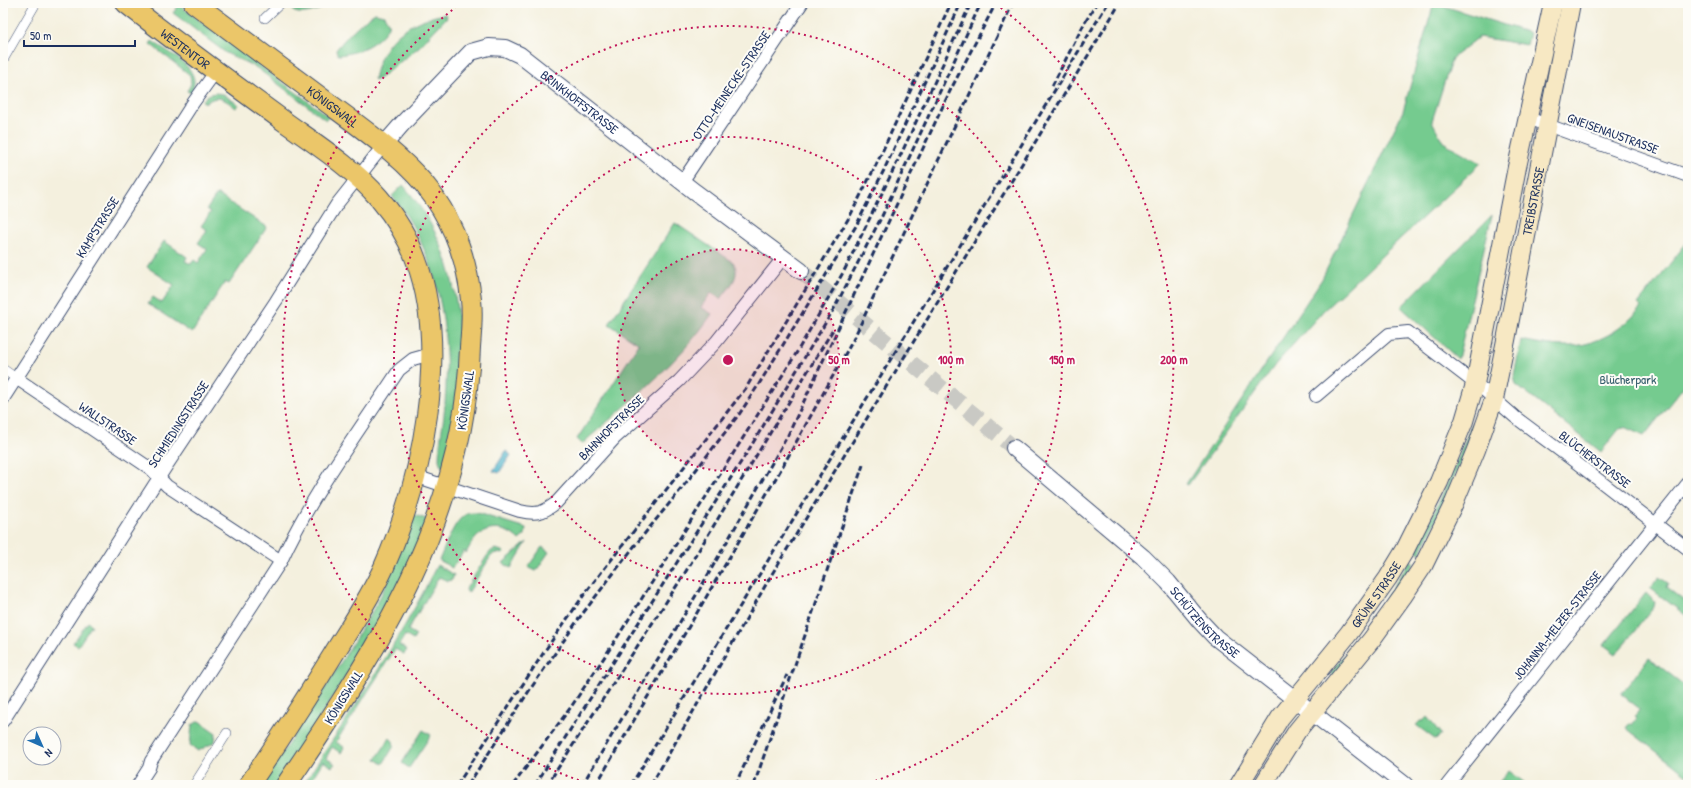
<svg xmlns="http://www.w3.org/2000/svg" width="1691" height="788" viewBox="0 0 1691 788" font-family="'Patrick Hand',sans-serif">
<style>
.green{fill:#75cb8f;stroke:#487d76}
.water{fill:#49b0c8;stroke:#327093}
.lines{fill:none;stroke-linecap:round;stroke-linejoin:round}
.tertiary-tunnel{stroke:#c9c9c4;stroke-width:16;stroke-dasharray:16 8;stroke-linecap:butt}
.pedestrian-casing{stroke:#3c4c71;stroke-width:10}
.minor-casing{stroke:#3c4c71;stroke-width:14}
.tertiary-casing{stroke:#3c4c71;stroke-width:18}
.secondary-casing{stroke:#3c4c71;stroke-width:20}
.primary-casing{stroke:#3c4c71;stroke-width:22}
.pedestrian{stroke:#fff;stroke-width:9}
.minor{stroke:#fff;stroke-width:12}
.tertiary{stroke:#fff;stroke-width:16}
.secondary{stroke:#f7e8c3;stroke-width:18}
.primary{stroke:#ebc669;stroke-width:20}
.rail{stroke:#1b2f5e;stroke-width:3;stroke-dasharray:6 3;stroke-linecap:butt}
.ring{fill:none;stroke:#c2185b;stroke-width:2;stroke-dasharray:2 4}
.labels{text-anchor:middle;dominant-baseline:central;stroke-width:4;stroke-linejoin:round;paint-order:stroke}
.street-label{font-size:13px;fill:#1b2f5e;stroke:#fdfcf7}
.park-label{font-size:13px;fill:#365e6d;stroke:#fdfcf7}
.centre{fill:#c2185b;stroke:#fdfcf7;stroke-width:2}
.ring-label{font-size:12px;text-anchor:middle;font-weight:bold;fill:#c2185b;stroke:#fdfcf7;stroke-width:4;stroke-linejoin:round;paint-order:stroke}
</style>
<rect width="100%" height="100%" fill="#fdfcf7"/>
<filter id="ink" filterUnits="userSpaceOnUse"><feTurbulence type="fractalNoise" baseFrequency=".025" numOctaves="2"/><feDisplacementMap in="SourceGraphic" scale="8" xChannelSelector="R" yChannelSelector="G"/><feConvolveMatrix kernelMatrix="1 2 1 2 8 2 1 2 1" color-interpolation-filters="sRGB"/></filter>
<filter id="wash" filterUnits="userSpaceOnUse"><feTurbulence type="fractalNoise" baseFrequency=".012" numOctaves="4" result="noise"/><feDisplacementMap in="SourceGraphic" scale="16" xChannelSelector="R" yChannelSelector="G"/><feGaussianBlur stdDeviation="0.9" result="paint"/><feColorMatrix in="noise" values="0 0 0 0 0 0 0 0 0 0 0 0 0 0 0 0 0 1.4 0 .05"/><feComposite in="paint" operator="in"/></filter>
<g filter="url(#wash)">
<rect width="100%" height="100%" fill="#f4f0de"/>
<!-- green -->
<g class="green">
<path d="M297 3H332C324 9 302 17 293 11Z"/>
<path d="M1434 3 1530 33 1527 45 1479 37 1452 58 1432 121 1443 142 1481 163 1323 311 1275 365 1188 485 1186 484 1322 279 1403 111Z"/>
<path d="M1561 3H1564L1547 92 1542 90Z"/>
<path d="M179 5 329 117 326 120 257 68 226 53 173 13Z"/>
<path d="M375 13 384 15 389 24C383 42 356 54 338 55L336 50C348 35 358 24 375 13Z"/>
<path d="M446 14 447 17 420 46 380 78 376 80 374 79C382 39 408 20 446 14Z"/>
<path d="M152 41C169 53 205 69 191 93L187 91 191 84 190 75 150 44Z"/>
<path d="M215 93 223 94 239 105 236 108C226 100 217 93 206 103L202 101 208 95Z"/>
<path d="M403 185C443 231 455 276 460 335 461 355 463 376 460 396 458 419 449 444 443 467L441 466 439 460C439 441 444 422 445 403 451 331 439 253 392 196Z"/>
<path d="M217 194 267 227 229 284 225 282 192 333 148 304 153 297 162 303 174 285 147 267 164 241 187 257 185 261 191 264 194 260 198 263 207 249 198 243 207 230 201 226 211 212 207 209Z"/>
<path d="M1492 215 1458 359 1401 307Z"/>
<path d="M675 223 733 262C742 276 729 287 721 299L711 293 701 307 712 314C677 365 628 403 582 444L577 439 639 344 609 324Z"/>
<path d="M1688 241V381L1644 436 1624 427 1620 428 1601 452 1516 385 1514 376 1521 340C1536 343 1552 346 1567 346 1594 347 1626 328 1641 307L1638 304Z"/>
<path d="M1473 423 1474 426C1458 469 1441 512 1420 553L1416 551 1442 495Z"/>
<path d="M477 513 526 528 525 535 519 540C507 527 487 525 475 539 471 543 469 548 466 553L464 551 452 568 439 560C445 548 454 519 467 514 469 513 474 513 477 513Z"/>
<path d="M414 515 430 520 390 607 277 785H261L327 685 376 605 386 585Z"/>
<path d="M527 542 511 568 503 563Z"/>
<path d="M542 547 549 552 536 571 528 567Z"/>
<path d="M496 549 504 552 503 554 495 553 491 556 468 593 466 590 467 587 487 556 491 551Z"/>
<path d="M1410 560 1414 563 1380 615 1333 676 1330 673C1361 639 1386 599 1410 560Z"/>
<path d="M437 565 454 575 452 580 448 581 439 577 408 630 416 635 413 640 405 635 399 645 407 650 404 654 395 649 336 742 344 747 341 753 332 747 326 758 335 764 332 767 323 761 308 785H303C350 713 400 642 437 565Z"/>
<path d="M1659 577 1668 583 1666 587 1688 604V617L1650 588Z"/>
<path d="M1646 593 1655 602 1654 607 1616 654 1604 645Z"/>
<path d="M88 622 92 625 78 646 73 643Z"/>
<path d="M1649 658 1688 688V776L1626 728 1630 723 1632 725 1637 718 1635 716 1640 709 1621 694Z"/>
<path d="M1427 717 1441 734 1436 740 1416 725 1420 721H1423Z"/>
<path d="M199 721 216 733 215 742 198 751 190 745 192 725Z"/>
<path d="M423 730 431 735 409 768 402 763Z"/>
<path d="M390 738 393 741 394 746 383 764 376 759Z"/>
<path d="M1509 771 1525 783 1527 785H1508L1504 782H1499Z"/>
</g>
<!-- water -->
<path class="water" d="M506 451 511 455 499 473 493 471Z"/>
</g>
<g filter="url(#ink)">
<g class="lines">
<!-- tertiary-tunnel -->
<path class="tertiary-tunnel" d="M801 271 1014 448"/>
<!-- pedestrian casing -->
<g class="pedestrian-casing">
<g id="pedestrian">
<path d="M265 18 281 3"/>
<path d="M3 60 36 3"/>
<path d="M3 369 16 378"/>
<path d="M194 785 227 733"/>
</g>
</g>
<!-- minor casing -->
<g class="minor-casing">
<g id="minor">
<path d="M1528 118 1688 176"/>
<path d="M682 182 802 3"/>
<path d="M16 378 151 469 167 486 281 561"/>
<path d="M1316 396 1389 334 1408 332 1485 391 1515 417 1578 464 1688 549"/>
<path d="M3 399 193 103 216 71"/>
<path d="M415 476 520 511C536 515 543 513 556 503L615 438 679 381 716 342 783 258"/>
<path d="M3 721 167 465 276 301 337 204 383 146"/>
<path d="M138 785 149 768 151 761 281 561C311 495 359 431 399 370L413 359 431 354"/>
<path d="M1447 785 1688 483"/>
</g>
</g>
<!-- tertiary casing -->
<g class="tertiary-casing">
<g id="tertiary">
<path id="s1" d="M383 146 403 123 471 52 489 47 505 48 520 55 695 192 801 271"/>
<path id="s2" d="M1014 448 1143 557 1168 582 1200 621 1215 637 1405 785"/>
</g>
</g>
<!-- secondary casing -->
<g class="secondary-casing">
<g id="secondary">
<path id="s3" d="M1239 785 1280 718 1349 633 1388 578 1405 550 1439 482 1464 421 1475 384 1517 167 1553 3"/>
<path id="s4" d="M1263 785 1297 731 1372 639 1403 596 1423 566 1454 503 1476 450 1494 399 1506 340 1571 3"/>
</g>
</g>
<!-- primary casing -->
<g class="primary-casing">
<g id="primary">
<path id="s5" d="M126 3C178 44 232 83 285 122 317 145 353 168 379 198 395 217 408 237 416 260 450 351 422 481 384 567 370 598 351 626 333 655 306 699 278 742 249 785"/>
<path id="s6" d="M194 3C236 34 278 66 320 97 357 125 408 159 434 197 455 227 468 264 471 300 473 315 471 332 470 347 465 517 378 649 286 785"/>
</g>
</g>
<!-- pedestrian -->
<use href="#pedestrian" class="pedestrian"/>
<!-- minor -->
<use href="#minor" class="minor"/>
<!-- tertiary -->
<use href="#tertiary" class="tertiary"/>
<!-- secondary -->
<use href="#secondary" class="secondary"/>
<!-- primary -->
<use href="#primary" class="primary"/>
<!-- rail -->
<g class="rail">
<path d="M1052 86 1084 24 1097 3"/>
<path d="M457 785 546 649 586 592 746 388 850 216 876 165 951 3"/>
<path d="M468 785 529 691 580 617 636 544 682 488 740 413 759 384 856 226 884 170 961 3"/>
<path d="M513 785 571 707 615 641 794 357 844 271 903 150 971 3"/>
<path d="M535 785 748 451 835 307 882 216 981 3"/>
<path d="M547 785 683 576 834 328"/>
<path d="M582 785 701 587 788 435 950 91 996 3"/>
<path d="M596 785 780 471 853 340 1013 3"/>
<path d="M631 785 1108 3"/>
<path d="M651 785 772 574 1120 3"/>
<path d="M735 785 787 675"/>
<path d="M754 785 863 465"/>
</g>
</g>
</g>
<!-- distance rings -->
<circle cx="728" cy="360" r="111" fill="#c2185b" fill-opacity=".12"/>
<g class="ring">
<circle cx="728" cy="360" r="111"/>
<circle cx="728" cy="360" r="223"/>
<circle cx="728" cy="360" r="334"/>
<path d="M590 784A446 446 0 0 1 460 4M996 4A446 446 0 0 1 866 784"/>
</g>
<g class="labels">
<!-- street labels -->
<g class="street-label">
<text stroke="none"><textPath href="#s5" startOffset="75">WESTENTOR</textPath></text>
<text transform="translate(731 85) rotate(-56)">OTTO-MEINECKE-STRASSE</text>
<text stroke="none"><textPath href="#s1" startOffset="256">BRINKHOFFSTRASSE</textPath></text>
<text stroke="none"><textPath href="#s6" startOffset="173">KÖNIGSWALL</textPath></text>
<text transform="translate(1613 133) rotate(20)">GNEISENAUSTRASSE</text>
<text stroke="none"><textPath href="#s4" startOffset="655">TREIBSTRASSE</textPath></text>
<text transform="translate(97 227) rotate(-58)">KAMPSTRASSE</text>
<text transform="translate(465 400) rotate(-82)">KÖNIGSWALL</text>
<text transform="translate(108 423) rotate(34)">WALLSTRASSE</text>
<text transform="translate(178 424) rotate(-57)">SCHMIEDINGSTRASSE</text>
<text transform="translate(611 427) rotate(-45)">BAHNHOFSTRASSE</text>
<text transform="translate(1595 459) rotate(37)">BLÜCHERSTRASSE</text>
<text stroke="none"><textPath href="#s3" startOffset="235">GRÜNE STRASSE</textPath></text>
<text stroke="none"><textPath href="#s2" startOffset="259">SCHÜTZENSTRASSE</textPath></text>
<text transform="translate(1557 625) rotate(-52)">JOHANNA-MELZER-STRASSE</text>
<text transform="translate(343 697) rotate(-58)">KÖNIGSWALL</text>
</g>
<!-- park labels -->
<g class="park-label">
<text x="1628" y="379">Blücherpark</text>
</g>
</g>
<circle cx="728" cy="360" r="6" class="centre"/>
<g class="ring-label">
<text x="839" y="364">50 m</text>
<text x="951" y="364">100 m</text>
<text x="1062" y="364">150 m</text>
<text x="1174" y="364">200 m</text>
</g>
<!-- margin -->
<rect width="1691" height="788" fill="none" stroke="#fdfcf7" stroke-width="16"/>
<!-- north arrow -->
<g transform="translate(42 746) rotate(135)"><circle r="19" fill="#fdfcf7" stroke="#a3aaba"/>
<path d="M0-3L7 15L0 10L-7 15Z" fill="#1f6fb2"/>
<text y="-6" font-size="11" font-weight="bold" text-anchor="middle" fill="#1b2f5e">N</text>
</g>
<!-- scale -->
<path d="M24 40v6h111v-6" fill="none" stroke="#1b2f5e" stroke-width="2"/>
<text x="30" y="40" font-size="12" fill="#1b2f5e" stroke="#fdfcf7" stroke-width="3" paint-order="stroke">50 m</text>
</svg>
